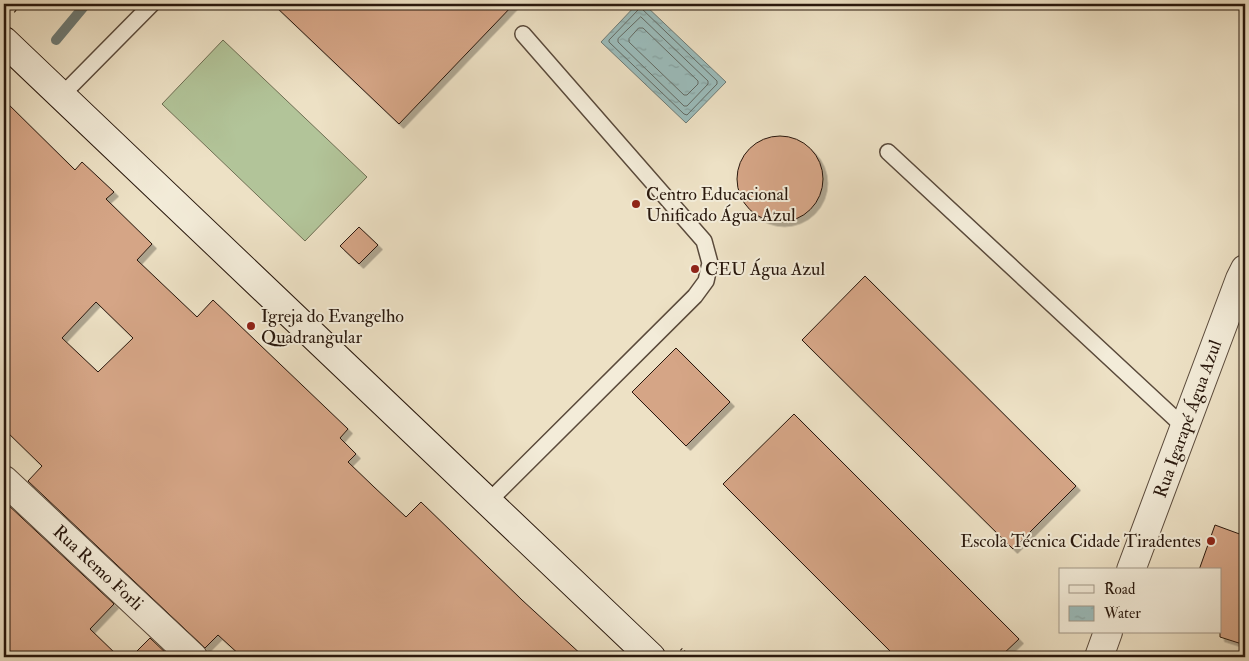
<svg xmlns="http://www.w3.org/2000/svg" width="1249" height="661" viewBox="0 0 1249 661" font-family="'IM FELL Double Pica',serif">
<style>
.pitch{fill:#b2c499;stroke:#6e6e53}
.water{fill:url(#water-ripples);stroke:#6d7a75}
.lines{fill:none;stroke-linecap:round;stroke-linejoin:round}
.shore{stroke:#626a64;stroke-width:1}
.stream{stroke:#6d7a75;stroke-width:10}
.building{fill:#d5a586;stroke:#29180d;fill-rule:evenodd;filter:url(#shadow)}
.lane-casing{stroke:#5a4a3b;stroke-width:18}
.street-casing{stroke:#5a4a3b;stroke-width:30}
.secondary-casing{stroke:#29180d;stroke-width:30}
.path{stroke:#29180d;stroke-width:3;stroke-dasharray:1 2.5;stroke-linecap:butt}
.lane{stroke:#f3ecd9;stroke-width:15}
.street{stroke:#f3ecd9;stroke-width:28}
.secondary{stroke:#f3ecd9;stroke-width:28}
.poi-dot{fill:#8f2418;stroke:#f3ecd9;stroke-width:2}
.labels{text-anchor:middle;dominant-baseline:central;stroke-width:4;stroke-linejoin:round;paint-order:stroke}
.poi-label{font-size:18px;fill:#29180d;stroke:#f3ecd9;text-anchor:start}
.street-label{font-size:18px;fill:#29180d;stroke:#f3ecd9}
</style>
<defs>
<pattern id="water-ripples" width="26" height="14" patternUnits="userSpaceOnUse" patternTransform="scale(1.25)"><rect width="26" height="14" fill="#9bbcbb"/><path d="M2 4q2-2 4 0t4 0M15 11q2-2 4 0t4 0" fill="none" stroke="#86a1a0"/></pattern>
<filter id="shadow"><feDropShadow dx="4.5" dy="4.5" stdDeviation="0" flood-color="#0004"/></filter>
</defs>
<rect width="100%" height="100%" fill="#ede1c5"/>
<filter id="stains"><feTurbulence type="fractalNoise" baseFrequency=".004" numOctaves="4"/><feColorMatrix values="0 0 0 0 .2 0 0 0 0 .09 0 0 0 0 .02 0 0 0 .5 -.17"/></filter>
<radialGradient id="worn" r=".72"><stop offset=".6" stop-color="#630" stop-opacity="0"/><stop offset="1" stop-color="#630" stop-opacity=".3"/></radialGradient>
<!-- pitch -->
<path class="pitch" d="M223 40 367 177 305 241 162 104Z"/>
<!-- water -->
<path class="water" d="M637 4H644L726 82 686 123 601 42Z"/>
<g class="lines">
<!-- shore -->
<g class="shore">
<path d="M641 8 717 81V84L687 115 684 114 609 42V40L639 9Z"/>
<path d="M641 17 708 81V84L687 106H684L618 42V39Z"/>
<path d="M639 28H643L698 81V84L687 95H684L629 42V39Z"/>
</g>
<!-- stream -->
<path class="stream" d="M56 40 86 4"/>
</g>
<!-- building -->
<g class="building">
<path d="M273 4H514L399 124Z"/>
<path d="M4 100 75 170 82 162 114 192 106 199 152 244 137 260 197 317 213 300 348 429 340 438 356 454 348 462 374 487 406 517 421 502 522 600 584 657H242L218 635 205 648 28 481 42 466 4 429ZM96 302 133 338 98 372 62 338Z"/>
<circle cx="780" cy="179" r="43"/>
<path d="M359 227 378 245 359 264 340 246Z"/>
<path d="M865 276 1076 486 1013 549 802 340Z"/>
<path d="M676 348 730 402 686 446 632 392Z"/>
<path d="M794 414 1019 639 1000 657H896L723 484Z"/>
<path d="M6 503 114 604 90 629 119 657H4V505Z"/>
<path d="M1215 525 1245 536V645L1220 637V570H1199Z"/>
<path d="M150 638 170 657H131Z"/>
</g>
<g class="lines">
<!-- lane casing -->
<g class="lane-casing">
<g id="lane">
<path d="M61 96 152 4"/>
<path d="M888 152 1184 427"/>
<path d="M488 502 695 296 706 281 710 263 704 241 523 34"/>
</g>
</g>
<!-- street casing -->
<g class="street-casing">
<g id="street">
<path d="M4 480 193 657"/>
<path d="M1131 570 1240 279 1245 269"/>
<path d="M1099 657 1108 632"/>
</g>
</g>
<!-- secondary casing -->
<g class="secondary-casing">
<path id="secondary" d="M4 41 651 657"/>
</g>
<!-- path -->
<g class="path">
<path d="M7 4 16 12"/>
<path d="M681 649 690 657"/>
</g>
<!-- lane -->
<use href="#lane" class="lane"/>
<!-- street -->
<use href="#street" class="street"/>
<!-- secondary -->
<use href="#secondary" class="secondary"/>
</g>
<!-- markers -->
<g class="poi-dot">
<circle cx="636" cy="204" r="5"/>
<circle cx="695" cy="269" r="5"/>
<circle cx="251" cy="326" r="5"/>
<circle cx="1211" cy="541" r="5"/>
</g>
<g class="labels">
<!-- poi labels -->
<g class="poi-label">
<text x="646" y="194">Centro Educacional<tspan x="646" dy="21">Unificado Água Azul</tspan></text>
<text x="705" y="269">CEU Água Azul</text>
<text x="261" y="316">Igreja do Evangelho<tspan x="261" dy="21">Quadrangular</tspan></text>
<text x="1201" y="541" text-anchor="end">Escola Técnica Cidade Tiradentes</text>
</g>
<!-- street labels -->
<g class="street-label">
<text transform="translate(1188 419) rotate(-70)">Rua Igarapé Água Azul</text>
<text transform="translate(98 568) rotate(43)">Rua Remo Forli</text>
</g>
</g>
<!-- margin -->
<rect width="1249" height="661" fill="none" stroke="#ede1c5" stroke-width="20"/>
<rect x="5" y="5" width="1239" height="651" fill="none" stroke="#29180d" stroke-width="2.5"/>
<rect x="10" y="10" width="1229" height="641" fill="none" stroke="#29180d"/>
<!-- legend -->
<rect x="1059" y="568" width="162" height="65" fill="#f3ecd9" stroke="#a29787"/>
<rect x="1069" y="585" width="25" height="8" fill="#f3ecd9" stroke="#a29787"/>
<text x="1104" y="594" font-size="15" fill="#29180d">Road</text>
<rect x="1069" y="606" width="25" height="15" fill="url(#water-ripples)" stroke="#a29787"/>
<text x="1104" y="618" font-size="15" fill="#29180d">Water</text>
<rect width="100%" height="100%" filter="url(#stains)"/>
<rect width="100%" height="100%" fill="url(#worn)"/>
</svg>
